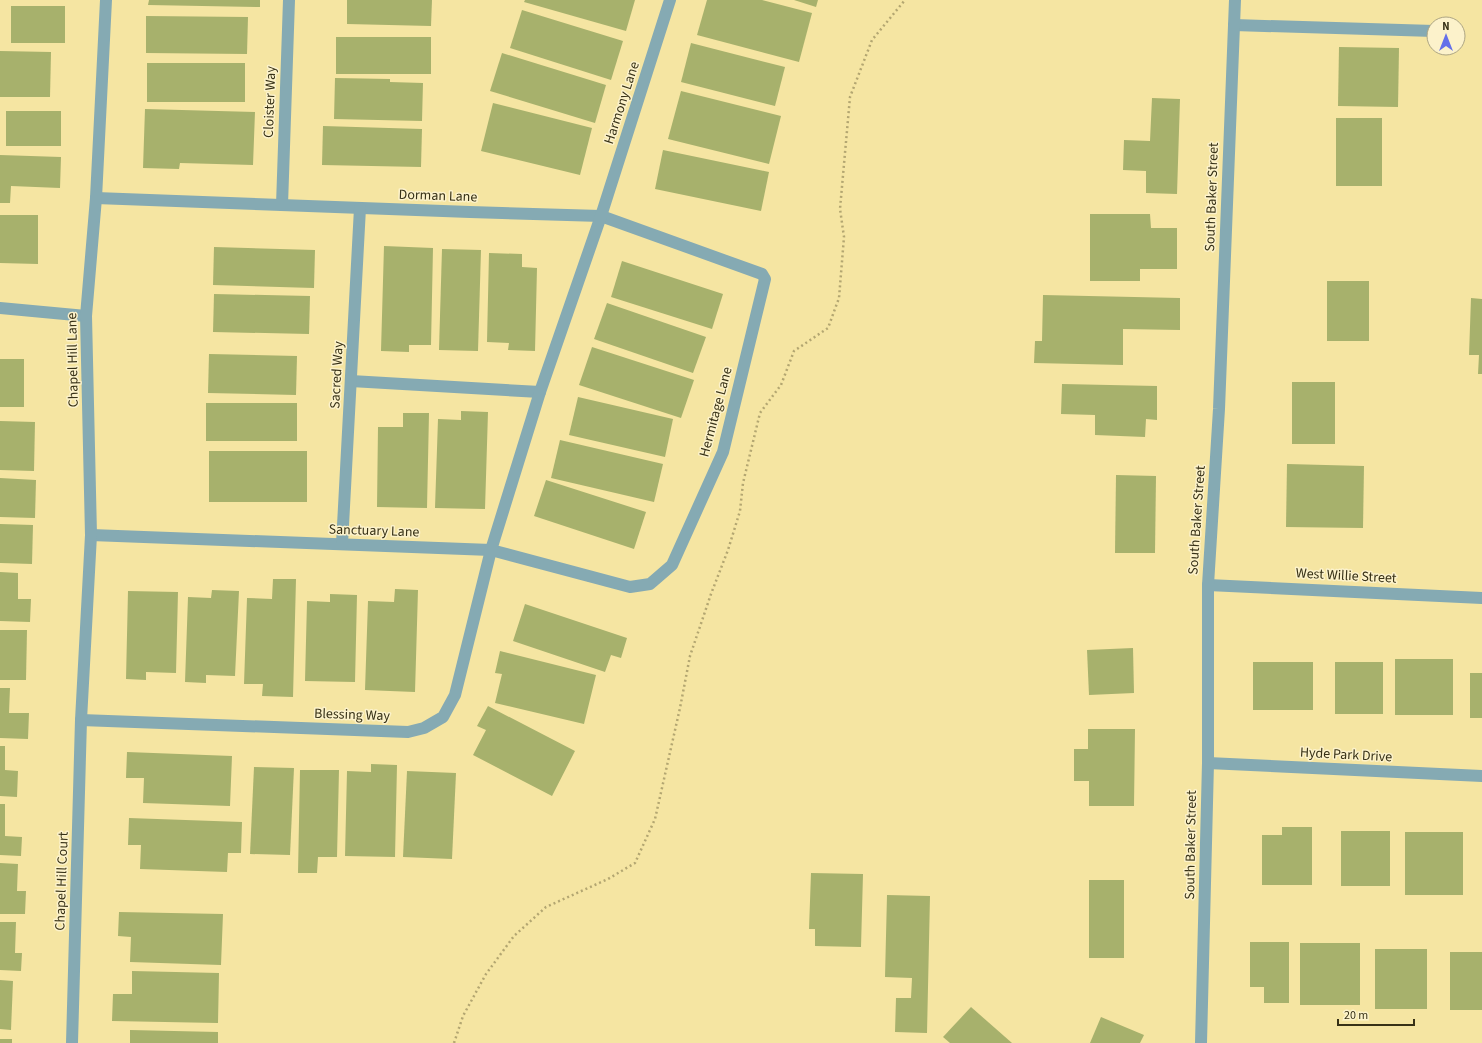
<svg xmlns="http://www.w3.org/2000/svg" width="1482" height="1043" viewBox="0 0 1482 1043" font-family="'Source Sans 3',sans-serif">
<style>
.building{fill:#a7b16c}
.lines{fill:none;stroke-linecap:round;stroke-linejoin:round}
.path{stroke:#b3a671;stroke-width:2.5;stroke-dasharray:2 3;stroke-linecap:butt}
.minor{stroke:#85aab3;stroke-width:12}
.labels{text-anchor:middle;dominant-baseline:central;stroke-width:3;stroke-linejoin:round;paint-order:stroke}
.street-label{font-size:14px;fill:#373116;stroke:#fcf2cb}
</style>
<rect width="100%" height="100%" fill="#f5e5a2"/>
<!-- building -->
<g class="building">
<path d="M149 0H260V7L148 5Z"/>
<path d="M347 0H432L431 26 347 24Z"/>
<path d="M525 0H635L626 31 524 2Z"/>
<path d="M707 0H762L812 13 799 62 697 35Z"/>
<path d="M794 0H818L816 7Z"/>
<rect x="11" y="6" width="54" height="37"/>
<path d="M522 10 623 41 611 80 510 48Z"/>
<path d="M146 16 248 17 247 54 146 53Z"/>
<rect x="336" y="37" width="95" height="37"/>
<path d="M691 43 785 67 775 106 681 82Z"/>
<path d="M1339 47 1399 48 1398 107 1338 106Z"/>
<path d="M0 51 51 52 50 97H0Z"/>
<path d="M502 53 606 85 595 123 490 91Z"/>
<rect x="147" y="63" width="98" height="39"/>
<path d="M335 78 390 79V82L423 83 422 121 334 119Z"/>
<path d="M681 91 781 116 769 164 668 139Z"/>
<path d="M1152 98 1180 99 1177 194 1146 193V171L1123 170 1124 140 1150 141Z"/>
<path d="M493 103 592 128 580 175 481 151Z"/>
<path d="M145 109 255 112 253 165 180 163 179 169 143 168Z"/>
<rect x="6" y="111" width="55" height="35"/>
<rect x="1336" y="118" width="46" height="68"/>
<path d="M323 126 422 129 421 167 322 165Z"/>
<path d="M663 150 769 172 761 211 655 189Z"/>
<path d="M0 155 61 157 60 188 11 186 10 203H0Z"/>
<path d="M1090 214H1150L1151 228H1177V269H1140V281H1090Z"/>
<path d="M0 215H38V264L0 263Z"/>
<path d="M384 246 433 248 431 345H409V352L381 351Z"/>
<path d="M214 247 315 250 314 288 213 285Z"/>
<path d="M442 249 481 250 478 351 439 350Z"/>
<path d="M489 253 522 254V267L537 268 535 351 508 350 509 343 487 342Z"/>
<path d="M622 261 723 294 712 329 611 297Z"/>
<rect x="1327" y="281" width="42" height="60"/>
<path d="M214 294 310 296 309 334 213 332Z"/>
<path d="M1043 295 1180 298V330L1123 329V365L1034 363 1035 341H1042Z"/>
<path d="M1471 298 1482 299V374H1478L1479 355H1469Z"/>
<path d="M607 303 706 337 693 373 594 339Z"/>
<path d="M592 347 694 380 681 418 579 385Z"/>
<path d="M209 354 297 356 296 395 208 393Z"/>
<rect x="0" y="359" width="24" height="48"/>
<rect x="1292" y="382" width="43" height="62"/>
<path d="M1062 384 1157 386V420L1146 419 1145 437 1095 435V415L1061 414Z"/>
<path d="M578 397 673 419 665 457 569 435Z"/>
<rect x="206" y="403" width="91" height="38"/>
<path d="M461 411 488 412 485 509 435 508 438 419 461 420Z"/>
<path d="M403 413H429L427 508 377 507 378 427H403Z"/>
<path d="M0 421 35 422 34 471 0 470Z"/>
<path d="M560 440 663 464 654 502 551 478Z"/>
<rect x="209" y="451" width="98" height="51"/>
<path d="M1287 464 1364 466 1363 528 1286 527Z"/>
<path d="M1116 475 1156 476 1155 553H1115Z"/>
<path d="M0 478 36 480 35 518 0 517Z"/>
<path d="M546 480 646 512 634 549 534 516Z"/>
<path d="M0 524 33 525 32 564 0 563Z"/>
<path d="M0 572 18 573V599H31L30 622 0 621Z"/>
<path d="M273 579H296L293 697 262 696 263 684H244L247 598 272 599Z"/>
<path d="M395 589 418 590 415 692 365 690 368 601 394 602Z"/>
<path d="M212 590 239 591 235 676 206 675V683L185 682 188 597 211 598Z"/>
<path d="M128 591 178 592 176 673 146 672V680L126 679Z"/>
<path d="M330 594 357 595 355 682 305 681 307 601 330 602Z"/>
<path d="M525 604 627 638 621 658 611 655 605 672 513 641Z"/>
<path d="M0 630H27L26 680H0Z"/>
<path d="M1133 648 1134 693 1089 695 1087 650Z"/>
<path d="M500 651 596 675 584 724 495 703 502 674 495 673Z"/>
<rect x="1395" y="659" width="58" height="56"/>
<rect x="1253" y="662" width="60" height="48"/>
<rect x="1335" y="662" width="48" height="52"/>
<rect x="1470" y="673" width="12" height="45"/>
<path d="M0 688H10L9 713H29L28 739 0 738Z"/>
<path d="M488 706 575 751 552 796 473 755 486 730 477 726Z"/>
<path d="M1088 729H1135L1134 806H1089V781H1074V749H1088Z"/>
<path d="M0 746H5V770L18 771 17 797 0 796Z"/>
<path d="M127 752 232 756 230 806 143 803 144 778H126Z"/>
<path d="M371 764 397 765 395 857 345 856 347 771 371 772Z"/>
<path d="M254 767 294 768 290 855 250 854Z"/>
<path d="M300 770H339L337 857H318L317 873H298Z"/>
<path d="M407 771 456 773 452 859 403 857Z"/>
<path d="M0 804H5V836L22 837 21 856 0 855Z"/>
<path d="M129 818 242 822 241 853H228L227 872 140 869 141 845H128Z"/>
<path d="M1282 827H1312V885H1262V835H1282Z"/>
<rect x="1341" y="831" width="49" height="55"/>
<rect x="1405" y="832" width="58" height="63"/>
<path d="M0 863 18 864 17 891H26L25 914H0Z"/>
<path d="M811 873 863 874 861 947 815 946V929H809Z"/>
<rect x="1089" y="880" width="35" height="78"/>
<path d="M887 895 930 896 927 1033 895 1032 896 998H911L912 978 885 977Z"/>
<path d="M119 912 223 914 221 965 130 962 131 937 118 936Z"/>
<path d="M0 922H16L15 953H22L21 971 0 970Z"/>
<path d="M1250 942H1289V1003H1264V987H1250Z"/>
<rect x="1300" y="943" width="60" height="62"/>
<rect x="1375" y="949" width="52" height="60"/>
<rect x="1450" y="952" width="32" height="58"/>
<path d="M132 971 219 973 218 1023 112 1021 113 994H132Z"/>
<path d="M0 980 13 981 11 1030 0 1029Z"/>
<path d="M971 1007 1012 1043H950L943 1037Z"/>
<path d="M1101 1017 1144 1035 1140 1043H1090Z"/>
<path d="M130 1030 218 1032V1043H130Z"/>
<rect x="0" y="1039" width="12" height="4"/>
</g>
<g class="lines">
<!-- path -->
<path class="path" d="M454 1043 463 1016 486 974 514 936 546 907 608 879 635 863 655 819 680 708 690 656 711 594 728 550 740 511 743 483 760 413 781 385 794 351 828 328 839 298 844 237 840 209 850 97 872 40 905 0"/>
<!-- minor -->
<g class="minor">
<path d="M1234 25 1434 31"/>
<path d="M282 205 289 0"/>
<path d="M0 308 86 316"/>
<path d="M351 381 540 392"/>
<path d="M91 535 491 550 630 587 650 584 672 565 723 452 765 279 762 274 601 216 470 212 96 198"/>
<path d="M342 544 360 208"/>
<path d="M1208 585 1482 598"/>
<path d="M81 720 408 732 424 728 443 717 455 695 491 550 540 392 601 216 670 0"/>
<path d="M1208 763 1482 776"/>
<path d="M72 1043 81 720 91 535 86 316 96 198 106 0"/>
<path d="M1201 1043 1208 763V585L1219 409 1235 0"/>
</g>
</g>
<g class="labels">
<!-- street labels -->
<g class="street-label">
<text transform="translate(270 102) rotate(-88)">Cloister Way</text>
<text transform="translate(622 103) rotate(-72)">Harmony Lane</text>
<text transform="translate(438 196) rotate(2)">Dorman Lane</text>
<text transform="translate(1212 197) rotate(-88)">South Baker Street</text>
<text transform="translate(73 360) rotate(-91)">Chapel Hill Lane</text>
<text transform="translate(337 375) rotate(-87)">Sacred Way</text>
<text transform="translate(716 412) rotate(-75)">Hermitage Lane</text>
<text transform="translate(1197 520) rotate(-86)">South Baker Street</text>
<text transform="translate(374 531) rotate(2)">Sanctuary Lane</text>
<text transform="translate(1346 576) rotate(3)">West Willie Street</text>
<text transform="translate(352 715) rotate(2)">Blessing Way</text>
<text transform="translate(1346 755) rotate(3)">Hyde Park Drive</text>
<text transform="translate(1191 845) rotate(-89)">South Baker Street</text>
<text transform="translate(62 881) rotate(-88)">Chapel Hill Court</text>
</g>
</g>
<!-- north arrow -->
<g transform="translate(1446 36)"><circle r="19" fill="#fcf2cb" stroke="#ada583"/>
<path d="M0-3L7 15L0 10L-7 15Z" fill="#6570e9"/>
<text y="-6" font-size="11" font-weight="bold" text-anchor="middle" fill="#373116">N</text>
</g>
<!-- scale -->
<path d="M1338 1019v6h76v-6" fill="none" stroke="#373116" stroke-width="2"/>
<text x="1344" y="1019" font-size="12" fill="#373116" stroke="#fcf2cb" stroke-width="3" paint-order="stroke">20 m</text>
</svg>
